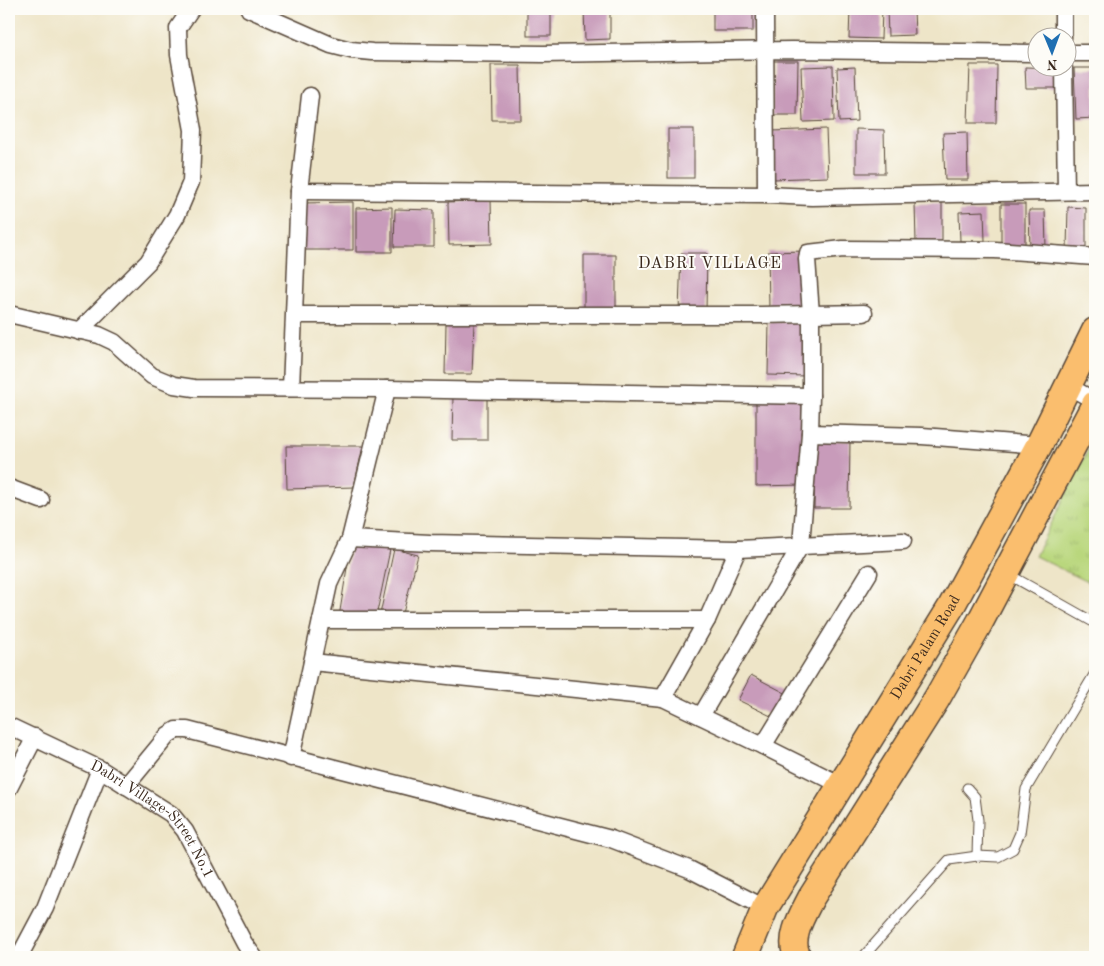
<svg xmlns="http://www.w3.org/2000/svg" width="1104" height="966" viewBox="0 0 1104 966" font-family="'Old Standard TT',serif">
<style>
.grass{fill:url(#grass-tufts);stroke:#7a804e}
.building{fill:#c89bba}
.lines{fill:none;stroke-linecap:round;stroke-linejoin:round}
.lane-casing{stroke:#564638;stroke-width:11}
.street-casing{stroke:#564638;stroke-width:19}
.primary-casing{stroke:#564638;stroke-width:29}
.lane{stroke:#fff;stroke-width:9}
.street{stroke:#fff;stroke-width:16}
.primary{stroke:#fabe6e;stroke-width:26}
.labels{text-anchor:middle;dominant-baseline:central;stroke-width:4;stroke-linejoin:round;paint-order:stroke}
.street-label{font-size:15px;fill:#3b2a1e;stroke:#fdfcf7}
.neighbourhood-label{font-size:16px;letter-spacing:1px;fill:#3b2a1e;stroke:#fdfcf7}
</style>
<defs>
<pattern id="grass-tufts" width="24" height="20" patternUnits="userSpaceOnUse" patternTransform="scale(1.25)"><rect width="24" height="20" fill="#b9d77d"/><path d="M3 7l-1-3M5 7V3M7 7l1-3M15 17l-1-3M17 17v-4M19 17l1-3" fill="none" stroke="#a0b96c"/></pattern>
</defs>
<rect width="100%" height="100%" fill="#fdfcf7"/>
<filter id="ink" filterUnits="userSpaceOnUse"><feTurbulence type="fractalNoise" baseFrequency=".02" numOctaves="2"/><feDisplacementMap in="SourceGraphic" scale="10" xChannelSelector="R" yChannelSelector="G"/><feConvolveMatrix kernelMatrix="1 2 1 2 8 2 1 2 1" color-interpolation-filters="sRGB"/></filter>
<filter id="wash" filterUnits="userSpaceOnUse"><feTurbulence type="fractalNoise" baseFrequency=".0096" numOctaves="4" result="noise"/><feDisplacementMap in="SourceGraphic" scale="20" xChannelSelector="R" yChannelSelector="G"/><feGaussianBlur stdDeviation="1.12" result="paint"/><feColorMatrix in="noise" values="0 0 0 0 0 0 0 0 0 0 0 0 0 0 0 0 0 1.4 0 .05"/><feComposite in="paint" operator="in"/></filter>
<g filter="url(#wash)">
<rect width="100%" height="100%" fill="#eee5c8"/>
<!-- grass -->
<path class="grass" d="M1095 436V586L1035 556Z"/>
<g id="blocks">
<!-- building -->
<g class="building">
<rect x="527" y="9" width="24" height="27"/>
<path d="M584 9H610V39L585 40Z"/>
<rect x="713" y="9" width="40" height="22"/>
<path d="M850 9H882L881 39 849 38Z"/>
<path d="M887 9H914L915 35 888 36Z"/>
<path d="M773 61H798L797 115H772Z"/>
<path d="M491 65H520L521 120H492Z"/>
<path d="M970 65H997L996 123H968Z"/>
<path d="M833 66 834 121 803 122 801 67Z"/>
<path d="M855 67 857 121 839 122 837 68Z"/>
<path d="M1025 67 1058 68V88H1026Z"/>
<path d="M1074 68H1095V118L1076 119Z"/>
<rect x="668" y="129" width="26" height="49"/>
<path d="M826 129 828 177 773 179 772 131Z"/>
<path d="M856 129 884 130 885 173H856Z"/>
<path d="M967 132 968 180H945L943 133Z"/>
<path d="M491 200 492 244 449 245 448 202Z"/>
<path d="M353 202V250H302V203Z"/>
<path d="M942 202V243H916L915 203Z"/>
<rect x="1001" y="204" width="24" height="43"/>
<path d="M392 207V252H356V208Z"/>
<path d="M1068 207 1086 208V249H1067Z"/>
<path d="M395 209 434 210V247H394Z"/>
<path d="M1029 210H1045L1046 248 1030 249Z"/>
<path d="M984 211 985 241H960L959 212Z"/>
<path d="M805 251 806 308 769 309 768 252Z"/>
<path d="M681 253H707L706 312 679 311Z"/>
<path d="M584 255H616V310L584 311Z"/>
<path d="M769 322H807L806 376 768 375Z"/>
<path d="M446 323H474L472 374H445Z"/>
<path d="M453 396H487V440H452Z"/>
<path d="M802 396 803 485 756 486V397Z"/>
<path d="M815 440 850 441 849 508H814Z"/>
<path d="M286 446H363L354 487 287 489Z"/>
<path d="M351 543 390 550 376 617H339Z"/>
<path d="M394 549 418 555 402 617 379 619Z"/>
<path d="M751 675 789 695 777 719 738 700Z"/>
</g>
</g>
</g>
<g filter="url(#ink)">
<use href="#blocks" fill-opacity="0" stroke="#564638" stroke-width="1"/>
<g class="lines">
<!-- lane casing -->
<g class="lane-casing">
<g id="lane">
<path d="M1008 574 1095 623"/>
<path d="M967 788 975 797 978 820 977 856"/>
<path d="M863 957 949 860 977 856 998 857 1013 849 1020 833 1026 789 1095 673"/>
</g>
</g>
<!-- street casing -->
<g class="street-casing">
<g id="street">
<path d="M249 9 331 45 351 50 372 52 543 54 792 50 1036 53"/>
<path d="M765 9 766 195"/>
<path d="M1063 9V38"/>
<path d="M1066 53H1095"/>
<path d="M1064 68 1066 191"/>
<path d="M299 191 766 195 812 197 1095 191"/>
<path d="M9 314 99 335 114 342 152 376 174 385 194 388 387 389 811 396"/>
<path d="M295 315H761L864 313"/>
<path d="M79 331 148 262 177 215 191 182 193 130 179 55 178 28 191 9"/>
<path d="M1068 386 1095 401"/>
<path d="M291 388 299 191 310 96"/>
<path d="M810 433 922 436 1039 445"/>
<path d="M9 488 41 500"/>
<path d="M350 539 430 543 738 549 903 541"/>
<path d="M321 620H707"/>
<path d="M312 662 663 698 763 746 841 785"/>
<path d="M663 698 707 620 738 549"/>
<path d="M701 716 801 545 810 433 811 396V314L807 259 808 253 843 249 995 250 1095 257"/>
<path id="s1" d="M9 726 100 769 171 814 185 831 244 943 254 957"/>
<path d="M763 746 869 573"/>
<path d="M291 758 329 584 350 539 387 389"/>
<path d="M126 786 168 735 176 730H187L611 839 689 869 765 908"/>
<path d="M9 788 35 737"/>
<path d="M19 957 45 908 100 769"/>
</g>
</g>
<!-- primary casing -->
<g class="primary-casing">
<g id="primary">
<path id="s2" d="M745 957 765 908 951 607 1039 445 1095 331"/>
<path d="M798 957C787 939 803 914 811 898L936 700 980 622 1095 404"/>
</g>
</g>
<!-- lane -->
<use href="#lane" class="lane"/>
<!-- street -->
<use href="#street" class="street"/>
<!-- primary -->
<use href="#primary" class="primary"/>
</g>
</g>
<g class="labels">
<!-- street labels -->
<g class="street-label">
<text stroke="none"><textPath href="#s2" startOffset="359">Dabri Palam Road</textPath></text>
<text stroke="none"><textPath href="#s1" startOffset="175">Dabri Village-Street No.1</textPath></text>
</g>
<!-- neighbourhood labels -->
<g class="neighbourhood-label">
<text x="710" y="264">DABRI VILLAGE</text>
</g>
</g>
<!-- margin -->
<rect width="1104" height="966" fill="none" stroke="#fdfcf7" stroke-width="30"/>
<!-- north arrow -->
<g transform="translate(1052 52) rotate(179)"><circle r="24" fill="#fdfcf7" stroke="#afa8a0"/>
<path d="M0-4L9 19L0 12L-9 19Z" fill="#1f6fb2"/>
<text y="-8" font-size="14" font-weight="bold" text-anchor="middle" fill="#3b2a1e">N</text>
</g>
</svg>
